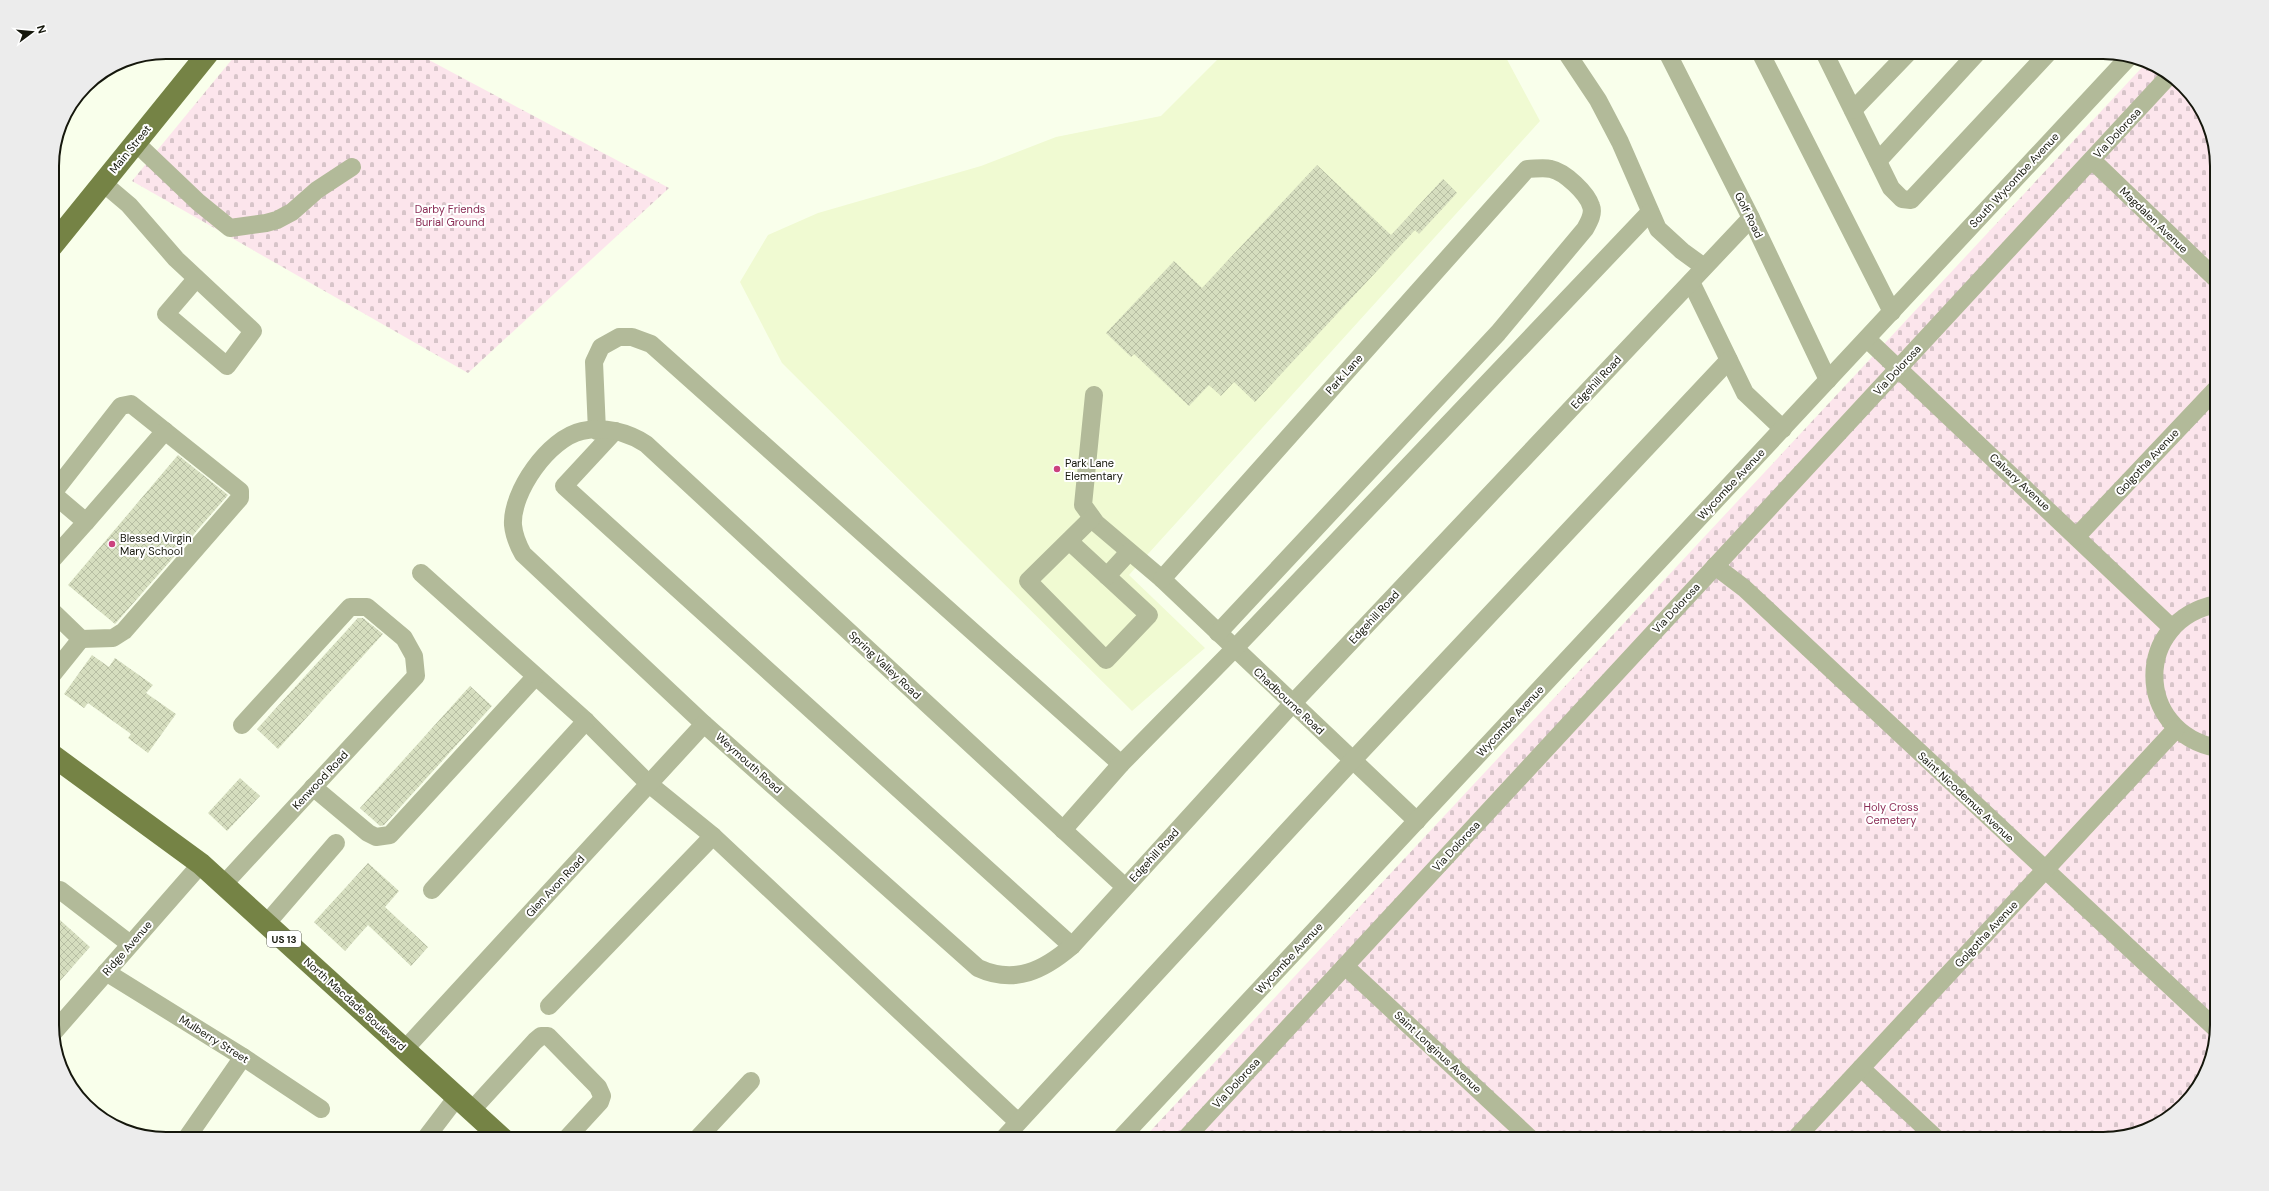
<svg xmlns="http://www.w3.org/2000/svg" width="2269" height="1191" viewBox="0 0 2269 1191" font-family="'DM Sans',sans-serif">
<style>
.built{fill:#f0fad2}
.cemetery{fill:url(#cemetery-stones)}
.building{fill:url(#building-cross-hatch)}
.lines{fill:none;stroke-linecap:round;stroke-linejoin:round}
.minor{stroke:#b2ba99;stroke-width:18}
.major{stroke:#758345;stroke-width:22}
.poi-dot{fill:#cb427e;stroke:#fff;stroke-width:1.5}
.labels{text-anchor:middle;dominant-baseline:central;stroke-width:4;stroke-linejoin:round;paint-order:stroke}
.shield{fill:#fff;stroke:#5b5d55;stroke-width:1}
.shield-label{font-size:10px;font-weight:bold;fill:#15170c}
.street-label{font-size:11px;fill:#15170c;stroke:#fff}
.park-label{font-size:11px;fill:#8a2c55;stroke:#fff}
.poi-label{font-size:11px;fill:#15170c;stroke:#fff;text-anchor:start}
.rim{fill:none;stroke:#15170c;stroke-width:2}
</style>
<defs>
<pattern id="cemetery-stones" width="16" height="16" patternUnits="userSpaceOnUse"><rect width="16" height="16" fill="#fce5ec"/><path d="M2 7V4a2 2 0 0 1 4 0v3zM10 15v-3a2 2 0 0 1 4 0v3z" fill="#d7c4c9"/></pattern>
<pattern id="building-cross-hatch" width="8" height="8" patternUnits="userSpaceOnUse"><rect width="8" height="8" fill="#d6debf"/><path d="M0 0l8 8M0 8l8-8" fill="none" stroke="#b7bea3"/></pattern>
</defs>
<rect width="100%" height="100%" fill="#f9ffeb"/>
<!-- built -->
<path class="built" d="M1225 52H1503L1540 121 1129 575 1205 648 1132 711 782 363 740 282 768 235 818 213 981 166 1056 137 1161 116Z"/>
<!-- cemetery -->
<g class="cemetery">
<path d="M238 52H414L669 188 468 373 132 181Z"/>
<path d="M2147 62 2153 64 2198 103 2217 159V1025L2205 1075 2166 1120 2103 1139H1143Z"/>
</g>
<!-- building -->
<g class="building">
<path d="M1317 165 1391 235 1443 179 1457 193 1419 234 1415 230 1255 402 1234 382 1221 396 1209 385 1189 406 1134 354 1131 357 1106 333 1174 261 1202 288Z"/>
<path d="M178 455 228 495 115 624 68 585Z"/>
<path d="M358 618H363L383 634 278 749 257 729Z"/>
<path d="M92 655 109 667 115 658 153 685 146 693 176 714 148 753 128 738 131 734 88 703 84 708 64 694Z"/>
<path d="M470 686 492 706 384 825 380 826 360 808Z"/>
<path d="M240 778 260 796 227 831 208 813Z"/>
<path d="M368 863 399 891 385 907 428 947 411 966 368 925 345 951 314 922Z"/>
<path d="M60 920 90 947 52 990V929Z"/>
</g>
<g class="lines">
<!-- minor -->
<g class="minor">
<path d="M1566 52 1598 100 1620 142 1658 229 1682 251 1704 267"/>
<path d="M1667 52 1751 218 1828 380"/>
<path d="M1760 52 1892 312"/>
<path d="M1824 52 1891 188 1902 199 1911 200 2049 52"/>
<path d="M1853 110 1909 52"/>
<path d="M135 142 198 202 230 228 266 223 277 220 292 212 317 190 352 167"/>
<path d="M2092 160 2217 280"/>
<path d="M1878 161 1978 52"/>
<path d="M103 183 129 205 176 259 253 331 227 366 166 314 196 279"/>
<path d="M1691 282 1745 393 1783 429"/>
<path d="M1867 339 2172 628"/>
<path d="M1094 395 1083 505 1096 523 1162 579 1417 821"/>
<path d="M597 431 594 362 601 347 619 337H632L651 344 1121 764"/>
<path d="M615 431 564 486 1072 946"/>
<path d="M52 493 86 522 52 560"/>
<path d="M53 493 121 406 131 404 240 491V498L124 631 113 638 81 639"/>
<path d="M86 522 165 431"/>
<path d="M2077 536 2217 388"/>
<path d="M1069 541 1149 615 1106 660 1028 581 1092 518"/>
<path d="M1715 566 1744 588 2216 1029"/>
<path d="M421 573 586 721 649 784 713 836 1018 1122"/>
<path d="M1107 576 1129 552"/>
<path d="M1162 579 1527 169C1535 169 1543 167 1551 169 1565 172 1587 193 1591 206 1594 214 1589 222 1585 229L1498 333 1218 633"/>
<path d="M2217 604C2133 620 2134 732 2217 748"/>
<path d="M52 611 81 639 52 675"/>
<path d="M313 787 368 833 376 837 390 835 535 677"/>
<path d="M1063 830 1121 764 1234 649 1650 212"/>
<path d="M224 884 416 676 414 656 404 638 367 607H350L242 725"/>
<path d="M1125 887 646 444C627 432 604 426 582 431 549 438 511 492 513 525 514 536 518 545 523 554L704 724 978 968C1015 985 1044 970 1072 946L1293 703 1751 218"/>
<path d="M60 890 130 944"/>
<path d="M432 890 586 721"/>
<path d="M267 923 336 843"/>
<path d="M1345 966 1531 1139"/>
<path d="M106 972 243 1057 321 1109"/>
<path d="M549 1006 713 836"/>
<path d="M53 1033 201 864"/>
<path d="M405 1049 704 724"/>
<path d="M1861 1068 1937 1139"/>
<path d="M472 1110 535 1041 541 1036H548L598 1087 602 1096 600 1102 566 1139"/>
<path d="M186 1139 243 1057"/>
<path d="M425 1139 457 1097"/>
<path d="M697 1139 751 1081"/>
<path d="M1003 1139 1352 761 1729 360"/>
<path d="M1120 1139 2128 58"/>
<path d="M1185 1139 2168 77"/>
<path d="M1795 1139 2176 729"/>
</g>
<!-- major -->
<g class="major">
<path d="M52 246 209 52"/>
<path d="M52 755 201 864 503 1139"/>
</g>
</g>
<!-- markers -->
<g class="poi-dot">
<circle cx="1057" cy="469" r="4"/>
<circle cx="112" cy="544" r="4"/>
</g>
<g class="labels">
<!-- shield labels -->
<rect class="shield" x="267" y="931" width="34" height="16" rx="3"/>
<g class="shield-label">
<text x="284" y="939">US 13</text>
</g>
<!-- street labels -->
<g class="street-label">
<text transform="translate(2117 133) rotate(-47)">Via Dolorosa</text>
<text transform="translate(130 149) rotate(-51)">Main Street</text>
<text transform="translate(2014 180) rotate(-47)">South Wycombe Avenue</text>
<text transform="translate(1749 215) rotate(64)">Golf Road</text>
<text transform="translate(2154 220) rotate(44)">Magdalen Avenue</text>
<text transform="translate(1897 370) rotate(-47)">Via Dolorosa</text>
<text transform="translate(1344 374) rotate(-48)">Park Lane</text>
<text transform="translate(1596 382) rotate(-47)">Edgehill Road</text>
<text transform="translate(2147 462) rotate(-47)">Golgotha Avenue</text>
<text transform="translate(2020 482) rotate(43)">Calvary Avenue</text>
<text transform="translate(1731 484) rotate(-47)">Wycombe Avenue</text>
<text transform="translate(1676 608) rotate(-47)">Via Dolorosa</text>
<text transform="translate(1374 617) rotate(-47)">Edgehill Road</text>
<text transform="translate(885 665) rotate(43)">Spring Valley Road</text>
<text transform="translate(1289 701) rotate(43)">Chadbourne Road</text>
<text transform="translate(1510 721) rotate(-47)">Wycombe Avenue</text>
<text transform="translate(749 763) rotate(42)">Weymouth Road</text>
<text transform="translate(320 780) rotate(-47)">Kenwood Road</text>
<text transform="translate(1966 797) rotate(43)">Saint Nicodemus Avenue</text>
<text transform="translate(1456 846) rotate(-47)">Via Dolorosa</text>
<text transform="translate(1154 855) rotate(-48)">Edgehill Road</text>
<text transform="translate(555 886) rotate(-47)">Glen Avon Road</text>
<text transform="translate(1986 934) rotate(-47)">Golgotha Avenue</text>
<text transform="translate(127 948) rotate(-49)">Ridge Avenue</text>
<text transform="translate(1289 958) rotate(-47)">Wycombe Avenue</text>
<text transform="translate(355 1004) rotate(42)">North Macdade Boulevard</text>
<text transform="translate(214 1039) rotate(32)">Mulberry Street</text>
<text transform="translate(1438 1052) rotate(43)">Saint Longinus Avenue</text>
<text transform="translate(1236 1083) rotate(-47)">Via Dolorosa</text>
</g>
<!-- park labels -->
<g class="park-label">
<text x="450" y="209">Darby Friends<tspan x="450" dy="13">Burial Ground</tspan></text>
<text x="1891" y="807">Holy Cross<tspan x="1891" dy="13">Cemetery</tspan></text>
</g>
<!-- poi labels -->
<g class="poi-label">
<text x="1065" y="463">Park Lane<tspan x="1065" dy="13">Elementary</tspan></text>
<text x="120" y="538">Blessed Virgin<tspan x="120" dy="13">Mary School</tspan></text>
</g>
</g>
<!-- crop -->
<path d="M0 0H2269V1191H0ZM166 59H2103A107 107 0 0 1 2210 166V1025A107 107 0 0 1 2103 1132H166A107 107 0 0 1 59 1025V166A107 107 0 0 1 166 59Z" fill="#ececec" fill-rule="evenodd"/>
<path class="rim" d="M166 59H2103A107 107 0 0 1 2210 166V1025A107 107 0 0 1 2103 1132H166A107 107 0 0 1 59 1025V166A107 107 0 0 1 166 59Z"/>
<!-- north arrow -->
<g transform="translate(32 32) rotate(74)" stroke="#ffffff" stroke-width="3" paint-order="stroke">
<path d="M0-3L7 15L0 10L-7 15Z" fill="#15170c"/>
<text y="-6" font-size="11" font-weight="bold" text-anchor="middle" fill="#15170c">N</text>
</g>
</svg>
